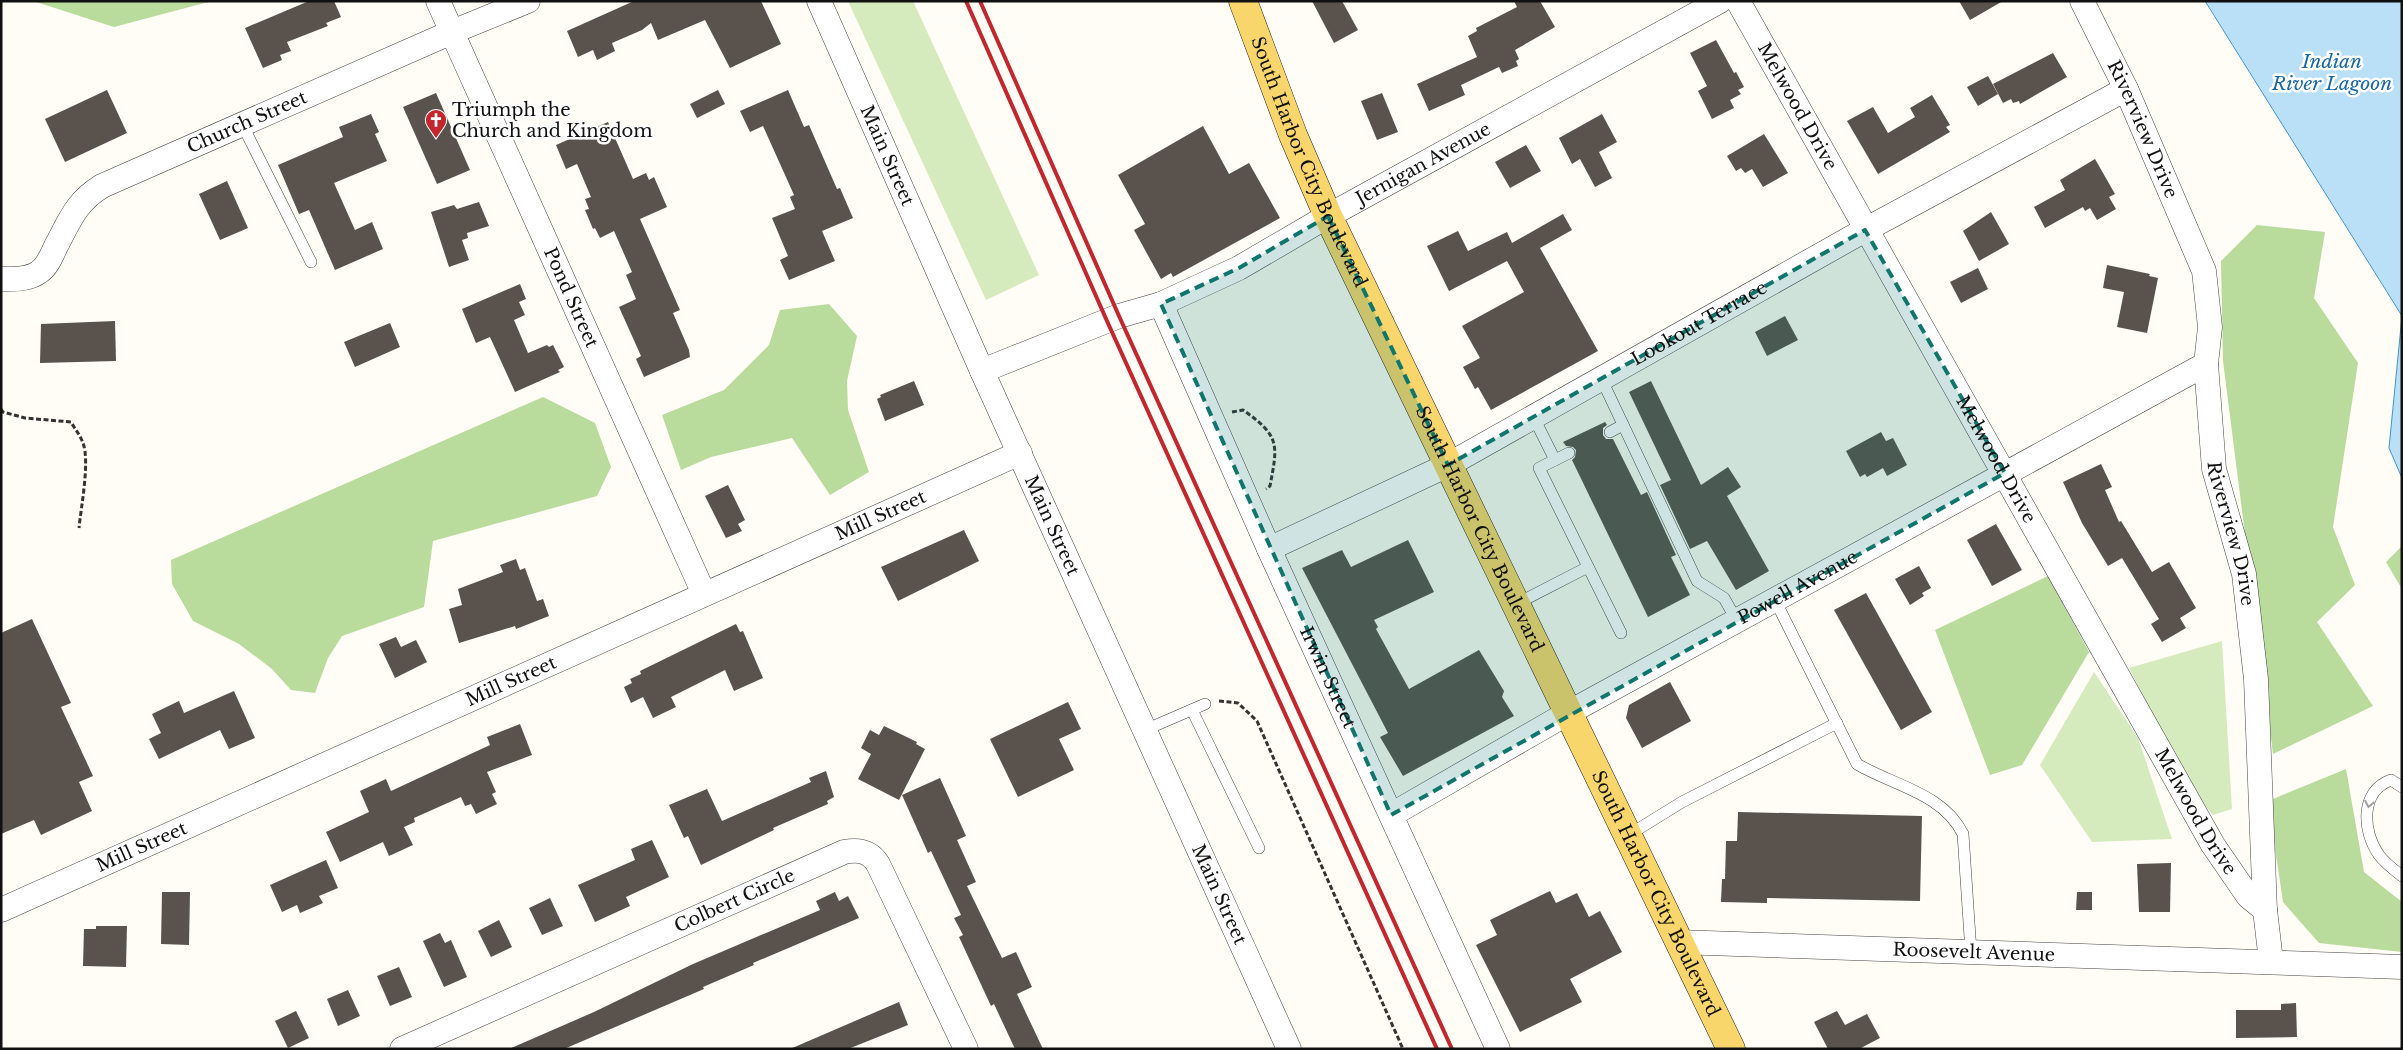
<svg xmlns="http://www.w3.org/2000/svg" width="2403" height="1050" viewBox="0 0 2403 1050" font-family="'Libre Baskerville',serif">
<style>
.green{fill:#d5ebbd}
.forest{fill:#b9dc9c}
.water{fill:#b9e0f7;stroke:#3f96cf}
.building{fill:#5a524d}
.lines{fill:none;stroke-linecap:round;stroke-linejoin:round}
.lane-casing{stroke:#444;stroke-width:12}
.street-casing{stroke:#444;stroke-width:25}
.primary-casing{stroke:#222;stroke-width:29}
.path{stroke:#333;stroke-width:3;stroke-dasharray:5 2.5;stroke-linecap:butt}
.lane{stroke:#fff;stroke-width:11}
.street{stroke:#fff;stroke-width:24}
.primary{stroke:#f9d66b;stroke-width:28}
.rail{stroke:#c4262e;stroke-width:4}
.oneway{stroke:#a0a0a0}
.marked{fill:#0f766e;fill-opacity:0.2;stroke:#0f766e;stroke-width:4;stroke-dasharray:10 6;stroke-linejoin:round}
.labels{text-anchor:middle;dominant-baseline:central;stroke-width:5;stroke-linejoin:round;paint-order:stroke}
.street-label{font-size:18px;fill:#111;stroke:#fff}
.poi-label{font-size:18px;fill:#111;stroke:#fff;text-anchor:start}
.water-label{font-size:19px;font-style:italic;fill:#1768a6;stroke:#fff}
</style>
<rect width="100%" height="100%" fill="#fffdf5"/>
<!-- green -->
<g class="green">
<path d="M848 1H913L1039 275 986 300Z"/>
<path d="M2222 641 2232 809 2213 815 2191 790 2129 668Z"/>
<path d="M2094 672 2138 738 2172 839 2092 842 2040 765Z"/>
</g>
<!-- forest -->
<g class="forest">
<path d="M33 1H212L114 27Z"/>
<path d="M2257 225 2325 232 2314 298 2358 363 2333 527 2355 585 2317 622 2373 706 2273 754 2223 361 2221 261Z"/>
<path d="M829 304 857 336 847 381 848 410 869 472 830 495 792 438 711 457 681 470 662 415 724 390 769 345 780 310Z"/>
<path d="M543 397 595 423 611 467 597 496 433 541 424 607 342 636 328 658 315 693 291 690 272 669 239 644 193 621 172 584 171 560Z"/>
<path d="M2402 546V589L2386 562Z"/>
<path d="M2048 576 2089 652 2022 765 1990 775 1935 630Z"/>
<path d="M2346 769 2364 872 2402 902V952L2319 943 2283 902 2268 801Z"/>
</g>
<!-- water -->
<path class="water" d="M2205 1H2402V478L2389 448 2402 316Z"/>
<!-- building -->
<g class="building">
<path d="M309 1H334L341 17 326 23 328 26 287 42 291 51 280 55 282 60 263 68 245 28Z"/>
<path d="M634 1H761L781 44 730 68 705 20 658 40 651 23 642 30 612 43 615 51 597 60 593 50 578 57 567 31Z"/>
<path d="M1312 1H1342L1358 30 1334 43Z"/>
<path d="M1514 1H1540L1555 27 1515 50 1519 59 1516 61 1518 66 1502 73 1499 67 1461 85 1465 95 1429 111 1417 84 1477 57 1468 36 1477 31 1476 28 1517 7Z"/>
<path d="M1959 1H2003L1970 20Z"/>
<path d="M1716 40 1734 73 1736 72 1744 87 1738 90 1741 94 1730 100 1734 108 1712 119 1698 91 1707 86 1690 53Z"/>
<path d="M2053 53 2067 77 2020 104 2019 101 2013 103 2011 99 2003 103 1993 84Z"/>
<path d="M1988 76 1998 94 1978 106 1967 87Z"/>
<path d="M107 90 127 133 65 162 45 119Z"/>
<path d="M718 90 725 104 697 118 690 104Z"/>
<path d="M788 90 804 127 809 125 837 189 840 188 853 218 822 231 835 261 789 280 780 260 788 256 772 218 795 209 790 197 794 195 763 126 750 132 740 111Z"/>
<path d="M436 93 470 170 437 184 403 107Z"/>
<path d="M1382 93 1398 132 1377 140 1361 101Z"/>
<path d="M1932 95 1950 125 1946 127 1950 132 1878 174 1847 121 1873 107 1888 133 1915 117 1910 108Z"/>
<path d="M371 114 379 132 375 134 387 161 334 183 355 230 372 222 383 249 335 270 309 210 299 214 278 165 343 137 339 127Z"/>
<path d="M1602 114 1617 142 1599 152 1612 178 1595 187 1580 159 1572 164 1559 138Z"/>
<path d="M608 122 633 179 646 173 649 180 654 177 667 207 640 219 680 310 673 313 689 350 690 357 644 377 636 359 641 356 619 307 636 299 626 275 632 272 614 231 600 238 595 228 593 229 585 210 589 209 585 199 591 197 577 164 566 169 556 145Z"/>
<path d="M1203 126 1229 174 1249 163 1280 218 1173 277 1171 273 1161 279 1134 230 1145 224 1118 175Z"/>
<path d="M1764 134 1788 173 1763 187 1752 169 1745 173 1741 168 1736 171 1727 156Z"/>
<path d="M1526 145 1541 171 1510 188 1495 162Z"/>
<path d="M2095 159 2115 194 2109 197 2116 209 2097 220 2090 208 2085 211 2083 207 2045 228 2034 207 2065 190 2060 180Z"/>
<path d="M227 181 248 228 220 240 199 194Z"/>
<path d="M479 202 489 226 467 233 468 238 462 240 469 260 449 267 431 212 454 205 457 209Z"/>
<path d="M1991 212 2009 244 1979 261 1963 231Z"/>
<path d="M1563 214 1572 230 1540 248 1598 351 1491 410 1478 387 1475 389 1463 367 1480 358 1462 326 1524 292 1507 261 1449 291 1427 246 1458 231 1468 251 1507 232 1512 243Z"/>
<path d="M2107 265 2150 274 2149 276 2158 278 2147 333 2117 327 2124 292 2103 288Z"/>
<path d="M1978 268 1988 289 1961 303 1950 282Z"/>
<path d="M520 284 526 299 519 302 525 315 514 320 528 353 547 345 549 347 553 345 564 367 558 370 560 372 515 392 490 337 476 343 462 309Z"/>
<path d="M1785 316 1798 340 1767 356 1755 332Z"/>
<path d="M115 321 116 361 40 363 41 324Z"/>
<path d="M390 323 400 347 355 367 344 342Z"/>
<path d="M914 381 924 405 885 421 877 399 881 397 880 395Z"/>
<path d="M1651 381 1701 485 1728 467 1741 487 1727 496 1769 571 1736 590 1707 541 1690 549 1660 485 1671 480 1629 392Z"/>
<path d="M1605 422 1607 425 1603 428V435L1606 439H1613L1641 495 1647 492 1676 555 1671 557 1690 595 1648 617 1572 460 1575 457 1576 450 1573 447 1566 446 1563 442Z"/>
<path d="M1881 432 1886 441 1893 438 1907 465 1887 476 1883 468 1867 477 1865 474 1860 477 1846 451Z"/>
<path d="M2101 464 2112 487 2105 490 2119 522 2121 521 2152 572 2169 562 2196 608 2180 618 2186 628 2162 642 2151 624 2159 619 2122 558 2108 566 2082 523 2063 482Z"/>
<path d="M728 485 745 520 738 524 742 531 726 538 705 496Z"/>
<path d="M1996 524 2022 570 1992 586 1967 540Z"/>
<path d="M964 530 979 561 898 601 881 567Z"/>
<path d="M1408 540 1434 592 1374 620 1378 627 1376 629 1409 689 1479 650 1504 691 1502 697 1514 716 1403 776 1380 737 1388 733 1302 568 1342 550 1351 567Z"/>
<path d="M516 559 520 570 525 568 537 601 543 599 549 616 516 629 515 626 459 643 449 609 462 605 458 589 503 572 500 565Z"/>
<path d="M1919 566 1931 588 1922 593 1924 596 1910 605 1895 579Z"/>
<path d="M1866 593 1932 712 1901 730 1834 610Z"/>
<path d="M32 619 71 703 61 707 93 776 79 782 92 811 41 835 34 820 1 834V633Z"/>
<path d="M736 624 740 632 743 631 763 678 734 691 725 670 671 697 676 707 653 718 643 697 631 703 624 687 632 683 630 679 641 674 640 671Z"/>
<path d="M396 637 401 647 416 640 427 662 395 678 379 644Z"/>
<path d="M1670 682 1691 721 1642 748 1626 718 1629 705Z"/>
<path d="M234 691 255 738 229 749 220 730 159 759 149 739 161 733 152 714 179 701 184 713Z"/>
<path d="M1068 702 1081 729 1059 739 1074 770 1018 797 990 739Z"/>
<path d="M520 724 532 755 487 772 496 792 492 794 497 804 476 814 471 804 465 806 461 797 414 818 415 822 404 827 413 845 389 856 383 842 340 862 326 832 369 812 360 791 386 779 391 791 490 745 487 737Z"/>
<path d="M884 726 917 742 916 744 925 749 899 800 858 779 871 754 861 748 870 730 879 735Z"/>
<path d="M826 771 834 797 827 801 828 804 773 828 774 830 701 865 688 836 684 838 669 805 707 789 722 821 811 782 809 778Z"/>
<path d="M940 778 966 836 957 840 976 882 967 886 1002 958 1016 952 1032 987 1017 994 1043 1049H1015L994 1004 991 1006 959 937 963 935 954 918 961 915 931 851 928 853 902 795Z"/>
<path d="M1738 812 1922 816 1920 901 1767 898V903L1721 902 1722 879H1725L1726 841H1737Z"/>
<path d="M652 840 669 877 626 897 630 906 595 922 578 885 635 860 631 849Z"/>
<path d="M326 860 338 888 319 896 323 903 300 913 297 905 282 912 270 885Z"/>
<path d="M2171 863 2170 912H2139L2137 864Z"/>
<path d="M1550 891 1556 903 1577 893 1589 917 1600 911 1622 952 1570 979 1582 1002 1520 1032 1476 945 1497 935 1490 920Z"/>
<path d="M162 892H190L189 945 161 944Z"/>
<path d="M835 892 839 901 848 896 859 918 753 963 754 965 703 987 704 989 564 1049H509L594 1012 693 964 820 910 816 901Z"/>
<path d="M2077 892H2092V910H2076Z"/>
<path d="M550 898 563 926 542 935 529 908Z"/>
<path d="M499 920 512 947 491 957 478 931Z"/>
<path d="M96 926H127L126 967 83 966 84 929H96Z"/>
<path d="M440 933 445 943 451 940 467 977 444 987 423 941Z"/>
<path d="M399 967 412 997 390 1006 377 976Z"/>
<path d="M348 990 360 1016 338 1026 327 999Z"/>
<path d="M899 1002 908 1025 848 1049H790Z"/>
<path d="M2296 1003 2297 1037 2236 1038V1010H2281V1004Z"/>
<path d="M296 1011 309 1038 288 1048 275 1021Z"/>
<path d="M1837 1011 1845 1025 1867 1014 1880 1038 1859 1049H1828L1814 1022Z"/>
</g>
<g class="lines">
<!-- lane casing -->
<g class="lane-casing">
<g id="lane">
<path d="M242 124 311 262"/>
<path d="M1601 378 1697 581 1724 598 1737 621"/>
<path d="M1533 416 1555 460 1539 468 1621 633"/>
<path d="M1610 432 1623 425"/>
<path d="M1555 460 1569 453"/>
<path d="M1775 600 1857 764C1892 785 1943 793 1963 834L1971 952"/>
<path d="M1516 604 1588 567"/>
<path d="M1192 710 1259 848"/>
<path d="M1145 730 1205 704"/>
<path d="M2402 787 2391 780C2360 791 2362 831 2379 855 2385 863 2394 870 2402 876"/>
<path d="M1627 836 1682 802 1837 723"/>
</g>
</g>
<!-- street casing -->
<g class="street-casing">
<g id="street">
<path id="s1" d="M438 1 704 594"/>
<path id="s2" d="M819 1 982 371 1289 1049"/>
<path id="s3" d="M1738 1 2213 845 2248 896 2265 910"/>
<path id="s4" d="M2082 1 2126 89 2204 271 2210 327 2206 364 2214 469 2244 574 2256 679 2265 910 2271 961"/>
<path id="s5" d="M1 279C13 279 29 280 39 272 47 267 52 255 56 246 70 220 76 202 102 186L452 32 528 1"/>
<path id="s6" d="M1161 304 1269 549 1498 1049"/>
<path id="s7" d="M982 371 1119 316 1161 304 1239 268 1328 216 1720 1"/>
<path id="s8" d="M1269 549 1448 465 1865 230 2126 89"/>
<path id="s9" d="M1391 815 1568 713 2206 364"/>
<path id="s10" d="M1 910 1020 453"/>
<path id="s11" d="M1678 942 2402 967"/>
<path id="s12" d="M402 1049 844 852C859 849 870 851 878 864L966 1049"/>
</g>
</g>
<!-- primary casing -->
<g class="primary-casing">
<g id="primary">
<path id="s13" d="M1243 1 1293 135 1328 216 1731 1049"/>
</g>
</g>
<!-- path -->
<g class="path">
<path d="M1 409 3 412 25 418 71 422C75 429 80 435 83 443 90 462 81 507 79 528"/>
<path d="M1232 412 1243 410C1280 436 1278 444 1270 486L1266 489"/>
<path d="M1219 701 1238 703 1257 721 1403 1049"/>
</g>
<!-- lane -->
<use href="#lane" class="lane"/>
<!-- street -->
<use href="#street" class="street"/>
<!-- primary -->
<use href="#primary" class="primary"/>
<!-- rail -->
<g class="rail">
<path d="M966 1 1107 321 1437 1049"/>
<path d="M980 1 1119 316 1452 1049"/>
</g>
</g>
<!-- one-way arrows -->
<defs><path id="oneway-chevron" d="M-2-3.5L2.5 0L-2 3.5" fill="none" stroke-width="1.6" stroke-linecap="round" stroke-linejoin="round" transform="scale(1.25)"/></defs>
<use class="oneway" href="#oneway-chevron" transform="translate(2369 804) rotate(101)"/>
<!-- marked area -->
<path class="marked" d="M1328 216 1448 465 1865 230 2005 473 1391 815 1161 304 1239 268Z"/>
<!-- icons -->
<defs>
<g id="church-pin" transform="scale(1.125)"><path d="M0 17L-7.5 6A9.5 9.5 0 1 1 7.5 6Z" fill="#c4262e" stroke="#fff"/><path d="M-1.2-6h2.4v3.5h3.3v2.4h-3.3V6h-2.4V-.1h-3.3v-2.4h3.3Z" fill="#fff"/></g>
</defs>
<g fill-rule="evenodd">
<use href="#church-pin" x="436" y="120"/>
</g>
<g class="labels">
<!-- street labels -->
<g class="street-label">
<text stroke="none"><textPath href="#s3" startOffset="121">Melwood Drive</textPath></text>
<text stroke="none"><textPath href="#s5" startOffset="306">Church Street</textPath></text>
<text stroke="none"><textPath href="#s4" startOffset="142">Riverview Drive</textPath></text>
<text stroke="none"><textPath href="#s2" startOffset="169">Main Street</textPath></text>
<text stroke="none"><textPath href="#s13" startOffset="174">South Harbor City Boulevard</textPath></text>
<text stroke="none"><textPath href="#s7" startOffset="489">Jernigan Avenue</textPath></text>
<text stroke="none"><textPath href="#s1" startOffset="325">Pond Street</textPath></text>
<text stroke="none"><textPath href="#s8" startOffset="486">Lookout Terrace</textPath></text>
<text stroke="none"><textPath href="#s3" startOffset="526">Melwood Drive</textPath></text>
<text stroke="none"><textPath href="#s10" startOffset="964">Mill Street</textPath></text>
<text stroke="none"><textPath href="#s2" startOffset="574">Main Street</textPath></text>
<text stroke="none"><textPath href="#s13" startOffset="579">South Harbor City Boulevard</textPath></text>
<text stroke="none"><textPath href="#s4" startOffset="562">Riverview Drive</textPath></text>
<text stroke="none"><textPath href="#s9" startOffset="466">Powell Avenue</textPath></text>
<text stroke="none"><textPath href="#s6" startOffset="409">Irwin Street</textPath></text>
<text stroke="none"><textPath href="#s10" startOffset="559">Mill Street</textPath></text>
<text stroke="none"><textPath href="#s3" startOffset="931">Melwood Drive</textPath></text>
<text stroke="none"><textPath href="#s10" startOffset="154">Mill Street</textPath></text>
<text stroke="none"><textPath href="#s13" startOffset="984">South Harbor City Boulevard</textPath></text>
<text stroke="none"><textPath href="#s2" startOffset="979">Main Street</textPath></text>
<text stroke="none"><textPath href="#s12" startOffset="364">Colbert Circle</textPath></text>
<text stroke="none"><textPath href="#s11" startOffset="296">Roosevelt Avenue</textPath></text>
</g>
<!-- poi labels -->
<g class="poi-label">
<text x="452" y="110">Triumph the<tspan x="452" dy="21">Church and Kingdom</tspan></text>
</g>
<!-- water labels -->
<g class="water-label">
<text x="2332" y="61">Indian<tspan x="2332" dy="22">River Lagoon</tspan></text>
</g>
</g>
<!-- border -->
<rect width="2403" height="1050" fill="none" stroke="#111111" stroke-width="5"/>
</svg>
